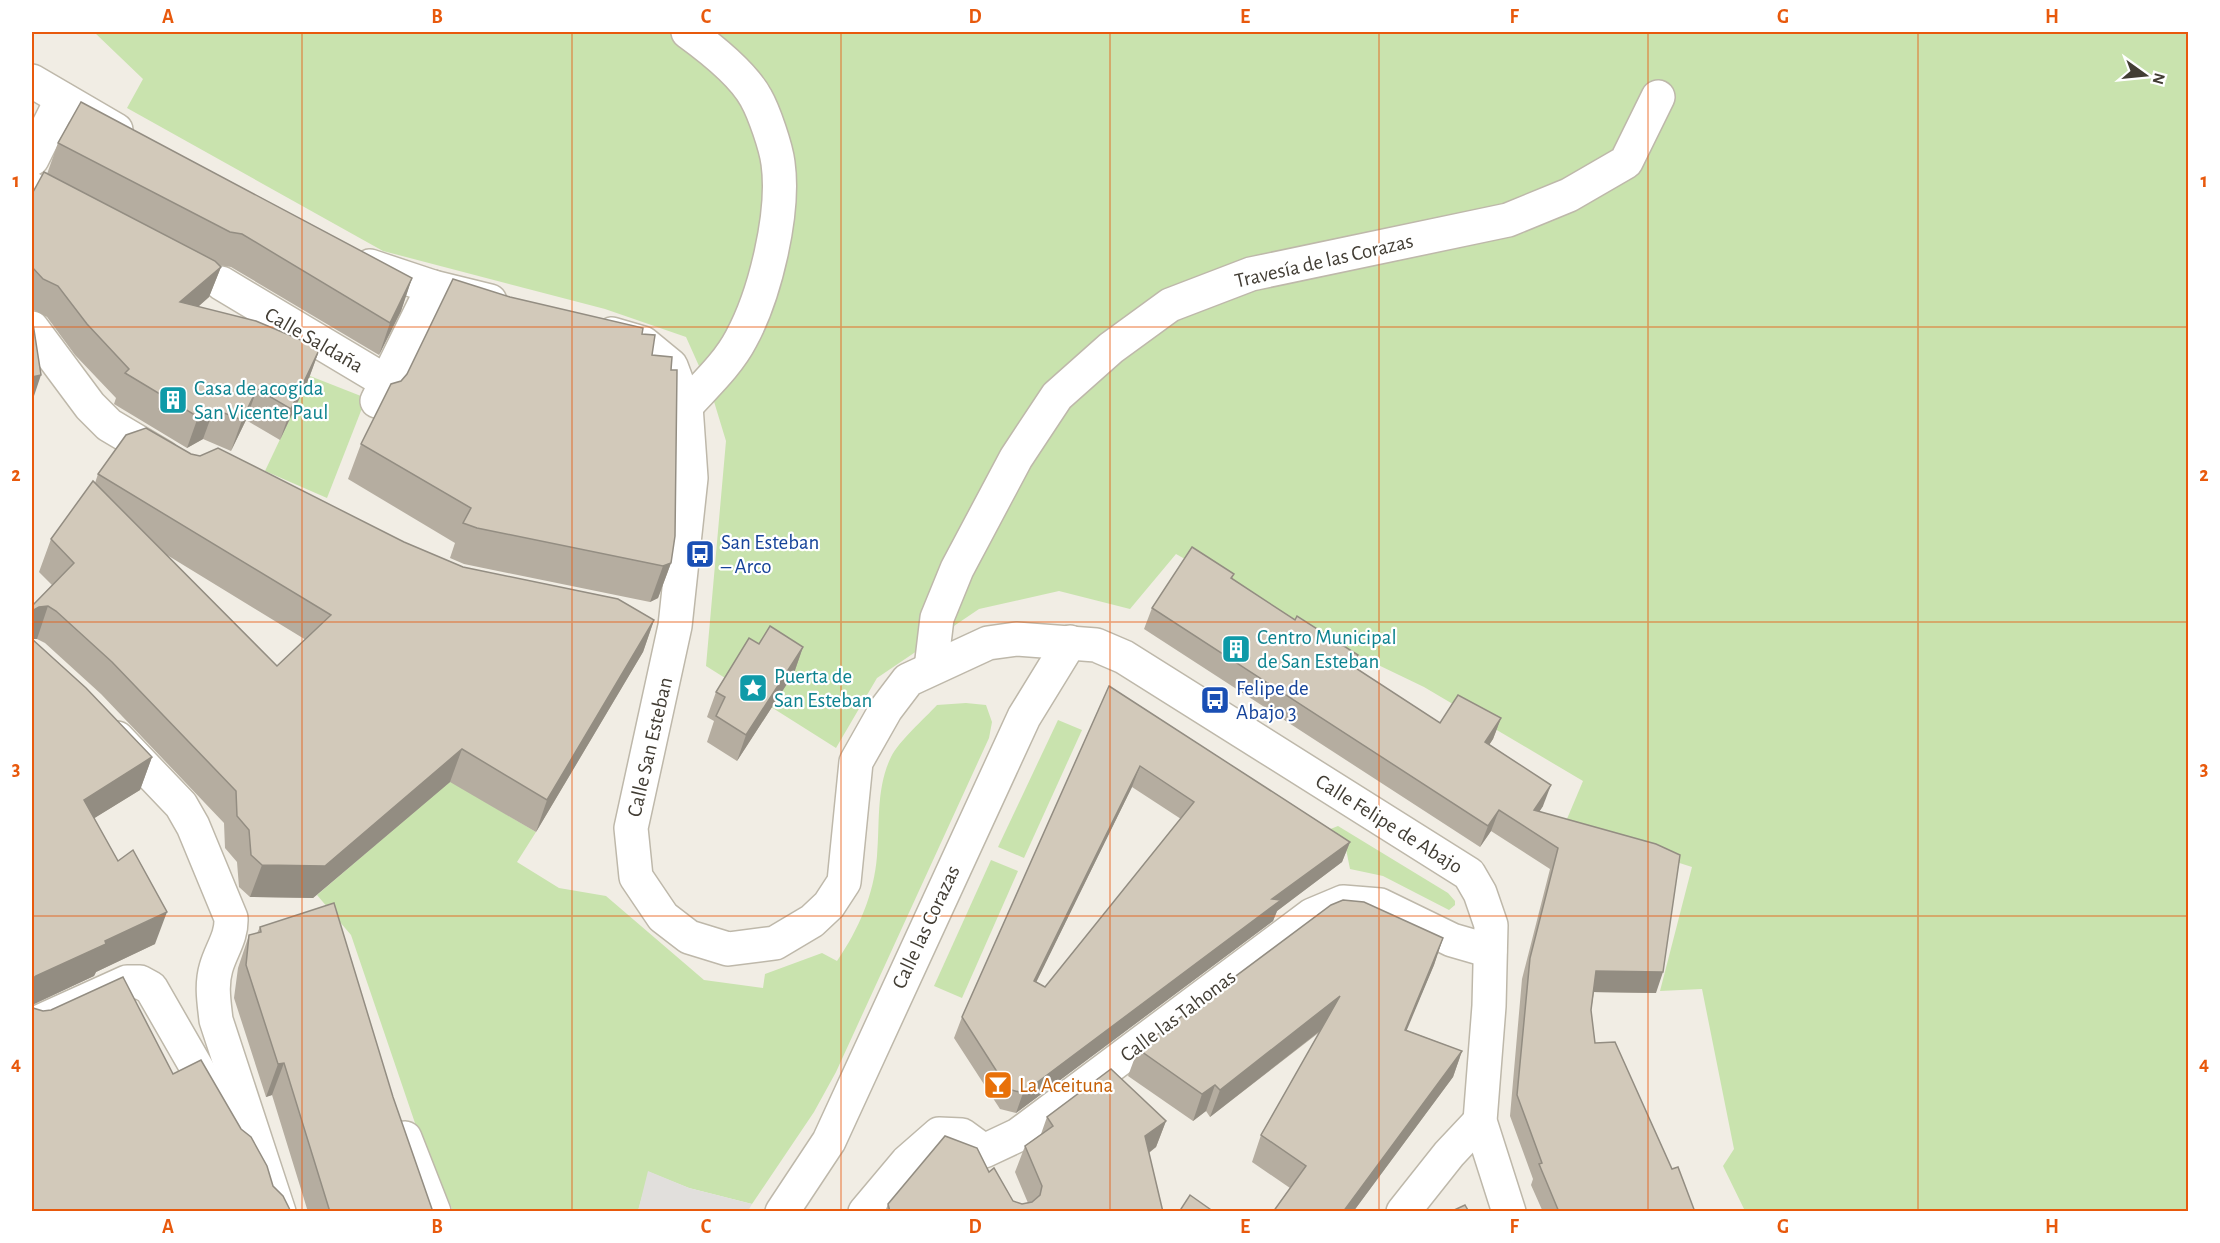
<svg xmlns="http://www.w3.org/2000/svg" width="2220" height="1243" viewBox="0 0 2220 1243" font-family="'Alegreya Sans',sans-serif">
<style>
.green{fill:#c9e3ae}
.parking{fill:#e1dfdc}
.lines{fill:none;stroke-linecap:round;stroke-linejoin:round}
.pedestrian-casing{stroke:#beb8aa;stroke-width:28}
.minor-casing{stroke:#beb8aa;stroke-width:36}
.pedestrian{stroke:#fff;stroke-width:26}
.minor{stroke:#fff;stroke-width:33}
.wall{fill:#b5ada0;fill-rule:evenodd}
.shaded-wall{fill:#938d82}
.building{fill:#d2c9ba;stroke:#938d82;stroke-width:1.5;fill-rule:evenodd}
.grid{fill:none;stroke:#e8590c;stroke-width:1.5;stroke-opacity:0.55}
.labels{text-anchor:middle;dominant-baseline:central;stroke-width:4.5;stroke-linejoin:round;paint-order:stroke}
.street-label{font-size:21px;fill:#423d34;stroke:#fff}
.culture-label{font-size:21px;fill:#0d838f;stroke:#fff;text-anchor:start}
.transit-label{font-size:21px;fill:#164399;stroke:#fff;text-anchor:start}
.food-label{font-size:21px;fill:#c56008;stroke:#fff;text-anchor:start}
.neatline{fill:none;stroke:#e8590c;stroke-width:2}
.grid-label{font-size:20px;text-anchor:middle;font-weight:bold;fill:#e8590c}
</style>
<rect width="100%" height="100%" fill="#f1ede4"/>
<!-- green -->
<g class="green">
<path d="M94 32H2188V1211H1745L1723 1166 1734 1149 1702 989 1660 991 1692 867 1564 826 1583 781 1424 687 1345 649 1176 554 1130 609 1059 591 979 609 877 678 836 748 706 666 726 441 712 395 686 337 605 309 383 251 127 108 143 79Z"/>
<path d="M310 376 366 398 327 498 265 471Z"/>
<path d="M966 703 986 705 992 722 989 738 836 1072 814 1112 752 1204 689 1188 649 1172 638 1211H453L416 1126 351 935 317 895 450 781 536 832 517 862 559 888 606 896 704 980 763 988 765 974 822 953 837 961C859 929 874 894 877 856 880 822 876 788 891 757 899 741 924 719 937 705Z"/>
<path d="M1058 720 1082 730 1024 858 998 847Z"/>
<path d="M1338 826 1448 893 1455 901V905L1449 910 1383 876 1350 869 1346 849 1323 832Z"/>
<path d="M991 860 1018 871 962 998 934 986Z"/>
</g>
<!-- parking -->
<path class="parking" d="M648 1171 689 1188 752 1204 748 1211H638Z"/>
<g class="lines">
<!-- pedestrian casing -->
<g class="pedestrian-casing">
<path id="pedestrian" d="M32 185 66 203"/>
</g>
<!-- minor casing -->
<g class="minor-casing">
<g id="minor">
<path d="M32 81 116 130"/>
<path d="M32 159 62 99"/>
<path d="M370 266 433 287 490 301"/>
<path d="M221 283 385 381"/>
<path d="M32 328 90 406 109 425 163 457"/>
<path d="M612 334 643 343 671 366 686 406 691 478 675 626 631 828 636 877 663 917 689 937 728 949 775 943 812 921 829 905 844 882 856 762 886 709 908 680 988 643 1016 639 1096 645 1124 657 1469 874 1480 893 1491 925 1489 1006 1480 1121 1509 1212"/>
<path d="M377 401 433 287"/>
<path d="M686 406C705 385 728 364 741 339 765 295 785 213 778 163 776 147 764 112 756 98 743 74 710 48 688 32"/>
<path d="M931 668 937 618 957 569 1016 458 1057 396 1111 348 1170 305 1251 274 1508 220 1569 195 1626 162 1658 97"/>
<path d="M117 738 181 805 193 826 231 918C232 937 221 950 216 968 211 985 214 1002 216 1020L279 1212"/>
<path d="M32 1025 127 982H140L151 988 217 1103"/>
<path d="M405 1138 434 1212"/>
<path d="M782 1212 829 1141 1024 717 1070 642"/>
<path d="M865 1212 907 1162 939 1134 962 1135 984 1151 1018 1135 1312 915 1343 902 1380 905 1452 940 1490 951"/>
<path d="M1403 1212 1449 1154 1480 1121"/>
</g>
</g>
<!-- pedestrian -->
<use href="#pedestrian" class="pedestrian"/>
<!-- minor -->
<use href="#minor" class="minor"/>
</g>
<!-- wall -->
<g class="wall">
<path d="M58 143 412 278 401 311 379 355 231 267 219 265 221 267 209 297 198 307 320 348 309 378 280 440 246 420 231 451 203 439 187 448 114 404 116 398 75 355 47 317 32 309V194L47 174Z"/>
<path d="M510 297 642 334 652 355 671 370V563L658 598 650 602 464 564 450 558 455 543 348 479 361 444 401 381Z"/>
<path d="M191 454 463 567 654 620 643 652 536 832 450 782 313 898 250 897 239 887 237 862 225 848 224 823 101 694 45 643 37 639H32L152 757 140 790 94 818 155 944 96 972 94 976 32 1005V606L52 585 39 572 51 539 95 483 98 474ZM167 555 306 640 277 666Z"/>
<path d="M1234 574 1232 579 1295 620 1358 655 1354 667 1440 723 1501 718 1493 739 1489 745 1543 806 1539 812 1656 993 1594 992 1591 1010 1595 1043 1672 1169 1695 1212H1543L1531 1185 1533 1179 1510 1116 1522 979 1550 869 1491 831 1480 847 1144 629 1152 608Z"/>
<path d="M759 644 803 647 794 673 737 761 707 742 714 721 707 717 716 692Z"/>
<path d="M1109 686 1350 842 1342 862 1277 911 1273 921 1016 1113 1000 1109 954 1038 962 1017ZM1132 787 1181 819 1045 987 1036 982Z"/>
<path d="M260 927 393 1097 433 1212H308L272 1095 266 1097 234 998 238 968 249 935 257 933Z"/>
<path d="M1443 938 1434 965 1406 1030 1462 1051 1453 1077 1353 1212H1273L1290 1188 1252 1162 1261 1135 1321 1031 1210 1117 1206 1111 1193 1121 1128 1076 1138 1049Z"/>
<path d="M1047 1117 1166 1121 1156 1147 1149 1153 1163 1212H885L888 1204 989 1172 1013 1201 1022 1204 1028 1203 1015 1172 1025 1146 1041 1134Z"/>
</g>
<!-- shaded-wall -->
<g class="shaded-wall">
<path d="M221 267 209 297 168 333 180 302Z"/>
<path d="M412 278 401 311 379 355 390 323Z"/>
<path d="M320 348 309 378 280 440 291 409Z"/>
<path d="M41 375 32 402V377Z"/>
<path d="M257 389 246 420 231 451 242 420Z"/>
<path d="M214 409 203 439 187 448 198 417Z"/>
<path d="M671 563 658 598 650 602 663 566Z"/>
<path d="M48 606 37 639H32V611L39 607Z"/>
<path d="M654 620 643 652 536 832 547 800Z"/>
<path d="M803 647 794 673 737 761 746 735Z"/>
<path d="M1358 655 1350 676 1351 665Z"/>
<path d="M1501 718 1493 739 1477 763 1485 742Z"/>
<path d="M462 749 450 782 313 898 250 897 262 865Z"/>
<path d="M152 757 140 790 72 832 84 800Z"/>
<path d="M1140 766 1132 787 1027 1001 1034 981Z"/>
<path d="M1551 785 1543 806 1528 829 1534 810Z"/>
<path d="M1499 810 1491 831 1480 847 1488 826Z"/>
<path d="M1350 842 1342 862 1277 911 1273 921 1016 1113 1023 1093 1272 899Z"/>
<path d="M167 912 155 944 96 972 94 976 32 1005V979L36 976 105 941Z"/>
<path d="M1443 938 1434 965 1396 1056 1405 1030Z"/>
<path d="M1596 971 1663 972 1656 993 1589 992Z"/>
<path d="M1340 996 1330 1023 1210 1117 1220 1090Z"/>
<path d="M1462 1051 1453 1077 1353 1212H1343Z"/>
<path d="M284 1063 272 1095 266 1097 278 1064Z"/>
<path d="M1215 1085 1206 1111 1193 1121 1202 1094Z"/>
<path d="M1166 1121 1156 1147 1135 1163 1145 1136Z"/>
</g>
<!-- building -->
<g class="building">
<path d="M81 102 412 278 390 323 242 234 230 232 58 143Z"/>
<path d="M44 172 215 261 221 267 180 302 256 321 320 348 291 409 257 389 242 420 214 409 198 417 125 373 129 369 87 324 58 286 43 279 32 267V194Z"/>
<path d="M453 279 510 297 643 328 642 334 655 335 652 355 672 357 671 370H677L675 536 671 563 663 566 477 528 463 523 471 508 361 444 391 384 401 381 407 374Z"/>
<path d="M32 317 41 375 32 377Z"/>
<path d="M146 428 191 454 200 456 218 448 404 542 463 567 618 599 654 620 547 800 462 749 325 866 262 865 251 855 249 830 237 816 236 791 112 662 56 611 48 606 39 607 32 611V606L74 563 51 539 93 481 277 666 331 615 98 474 126 435Z"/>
<path d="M1192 547 1234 574 1231 578 1295 620 1297 616 1358 655 1351 665 1440 723 1458 695 1501 718 1485 742 1551 785 1534 810 1656 844 1680 855 1663 972 1596 971 1591 1010 1595 1043 1615 1042 1672 1169 1678 1167 1695 1212H1559L1539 1164 1542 1163 1517 1095 1530 958 1558 848 1499 810 1488 826 1152 608Z"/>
<path d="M770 626 803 647 746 735 716 716 725 697 716 692 749 638 759 644Z"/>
<path d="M32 639 86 688 152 757 84 800 118 861 133 850 167 912 105 941 106 944 36 976 32 979Z"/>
<path d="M1109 686 1350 842 1272 899 1281 900 1023 1093 1008 1089 962 1017ZM1140 766 1194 802 1045 987 1034 981Z"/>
<path d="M1343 900 1364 902 1443 938 1405 1030 1462 1051 1343 1212H1273L1306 1166 1261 1135 1340 996 1220 1090 1215 1085 1202 1094 1138 1049 1331 905Z"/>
<path d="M334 903 393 1097 433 1212H330L284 1063 278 1064 246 965 249 935 261 932 260 927Z"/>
<path d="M123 977 173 1074 201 1060 241 1129 251 1137 267 1166 273 1186 283 1196 291 1212H32V1006L33 1008 43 1011 51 1010Z"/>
<path d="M1111 1069 1166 1121 1145 1136 1163 1212H890L888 1204 945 1136 977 1148 989 1172 994 1168 1013 1201 1022 1204 1032 1202 1040 1195 1042 1186 1025 1146 1053 1126 1047 1117Z"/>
<path d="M1190 1195 1214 1212H1179Z"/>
<path d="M1465 1205 1469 1212H1450Z"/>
</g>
<!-- grid -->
<path class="grid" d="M302 32V1212M572 32V1212M841 32V1212M1110 32V1212M1379 32V1212M1648 32V1212M1918 32V1212M32 327H2188M32 622H2188M32 916H2188"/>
<!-- icons -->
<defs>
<g id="building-square" transform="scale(1.5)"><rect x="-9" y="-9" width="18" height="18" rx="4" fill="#0f9aa8" stroke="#fff"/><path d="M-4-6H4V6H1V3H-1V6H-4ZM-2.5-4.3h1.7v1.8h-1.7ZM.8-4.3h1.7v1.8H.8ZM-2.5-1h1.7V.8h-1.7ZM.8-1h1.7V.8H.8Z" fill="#fff"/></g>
<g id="bus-square" transform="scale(1.5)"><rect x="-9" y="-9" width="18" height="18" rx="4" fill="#1a4fb4" stroke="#fff"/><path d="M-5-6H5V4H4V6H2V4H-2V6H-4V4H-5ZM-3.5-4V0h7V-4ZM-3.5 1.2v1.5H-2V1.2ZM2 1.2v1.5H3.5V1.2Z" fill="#fff"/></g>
<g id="sight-square" transform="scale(1.5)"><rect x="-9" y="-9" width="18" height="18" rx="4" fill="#0f9aa8" stroke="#fff"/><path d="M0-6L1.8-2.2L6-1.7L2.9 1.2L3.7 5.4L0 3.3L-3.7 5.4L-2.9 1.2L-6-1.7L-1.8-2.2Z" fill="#fff"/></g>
<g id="bar-square" transform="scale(1.5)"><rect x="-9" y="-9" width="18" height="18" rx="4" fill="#e8710a" stroke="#fff"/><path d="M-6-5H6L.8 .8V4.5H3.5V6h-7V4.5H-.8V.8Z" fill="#fff"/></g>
</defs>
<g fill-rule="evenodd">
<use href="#building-square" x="173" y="400"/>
<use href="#bus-square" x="700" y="554"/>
<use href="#building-square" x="1236" y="649"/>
<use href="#sight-square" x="753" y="688"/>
<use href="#bus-square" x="1215" y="700"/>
<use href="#bar-square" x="998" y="1085"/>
</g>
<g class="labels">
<!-- street labels -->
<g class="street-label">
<text transform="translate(1324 261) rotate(-13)">Travesía de las Corazas</text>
<text transform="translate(314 340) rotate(30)">Calle Saldaña</text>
<text transform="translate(650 747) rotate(-77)">Calle San Esteban</text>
<text transform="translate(1389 824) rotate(32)">Calle Felipe de Abajo</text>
<text transform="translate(926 927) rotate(-65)">Calle las Corazas</text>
<text transform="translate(1178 1016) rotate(-37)">Calle las Tahonas</text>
</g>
<!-- culture labels -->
<g class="culture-label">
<text x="194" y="388">Casa de acogida<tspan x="194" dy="24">San Vicente Paul</tspan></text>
<text x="1257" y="637">Centro Municipal<tspan x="1257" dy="24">de San Esteban</tspan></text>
<text x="774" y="676">Puerta de<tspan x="774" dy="24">San Esteban</tspan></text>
</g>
<!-- transit labels -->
<g class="transit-label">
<text x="721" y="542">San Esteban<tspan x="721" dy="24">– Arco</tspan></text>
<text x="1236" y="688">Felipe de<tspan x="1236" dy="24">Abajo 3</tspan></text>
</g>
<!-- food labels -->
<g class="food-label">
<text x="1019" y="1085">La Aceituna</text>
</g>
</g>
<!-- border -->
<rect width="2220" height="1243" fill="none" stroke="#ffffff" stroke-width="66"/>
<!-- north arrow -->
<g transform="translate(2145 75) rotate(105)" stroke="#ffffff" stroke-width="4.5" paint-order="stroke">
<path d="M0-4.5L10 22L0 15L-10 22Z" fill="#423d34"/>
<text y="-9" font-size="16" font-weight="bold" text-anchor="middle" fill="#423d34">N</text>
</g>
<rect x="33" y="33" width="2154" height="1177" class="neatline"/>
<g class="grid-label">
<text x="168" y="23">A</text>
<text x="437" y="23">B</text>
<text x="706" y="23">C</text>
<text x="975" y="23">D</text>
<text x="1245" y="23">E</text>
<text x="1514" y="23">F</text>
<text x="1783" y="23">G</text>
<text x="2052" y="23">H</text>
<text x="16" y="187">1</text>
<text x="2204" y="187">1</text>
<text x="16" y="481">2</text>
<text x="2204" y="481">2</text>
<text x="16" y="775">3</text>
<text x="2204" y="775">3</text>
<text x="16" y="1070">4</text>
<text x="2204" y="1070">4</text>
<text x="168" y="1233">A</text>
<text x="437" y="1233">B</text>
<text x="706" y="1233">C</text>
<text x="975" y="1233">D</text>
<text x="1245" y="1233">E</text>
<text x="1514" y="1233">F</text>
<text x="1783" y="1233">G</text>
<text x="2052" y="1233">H</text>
</g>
</svg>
